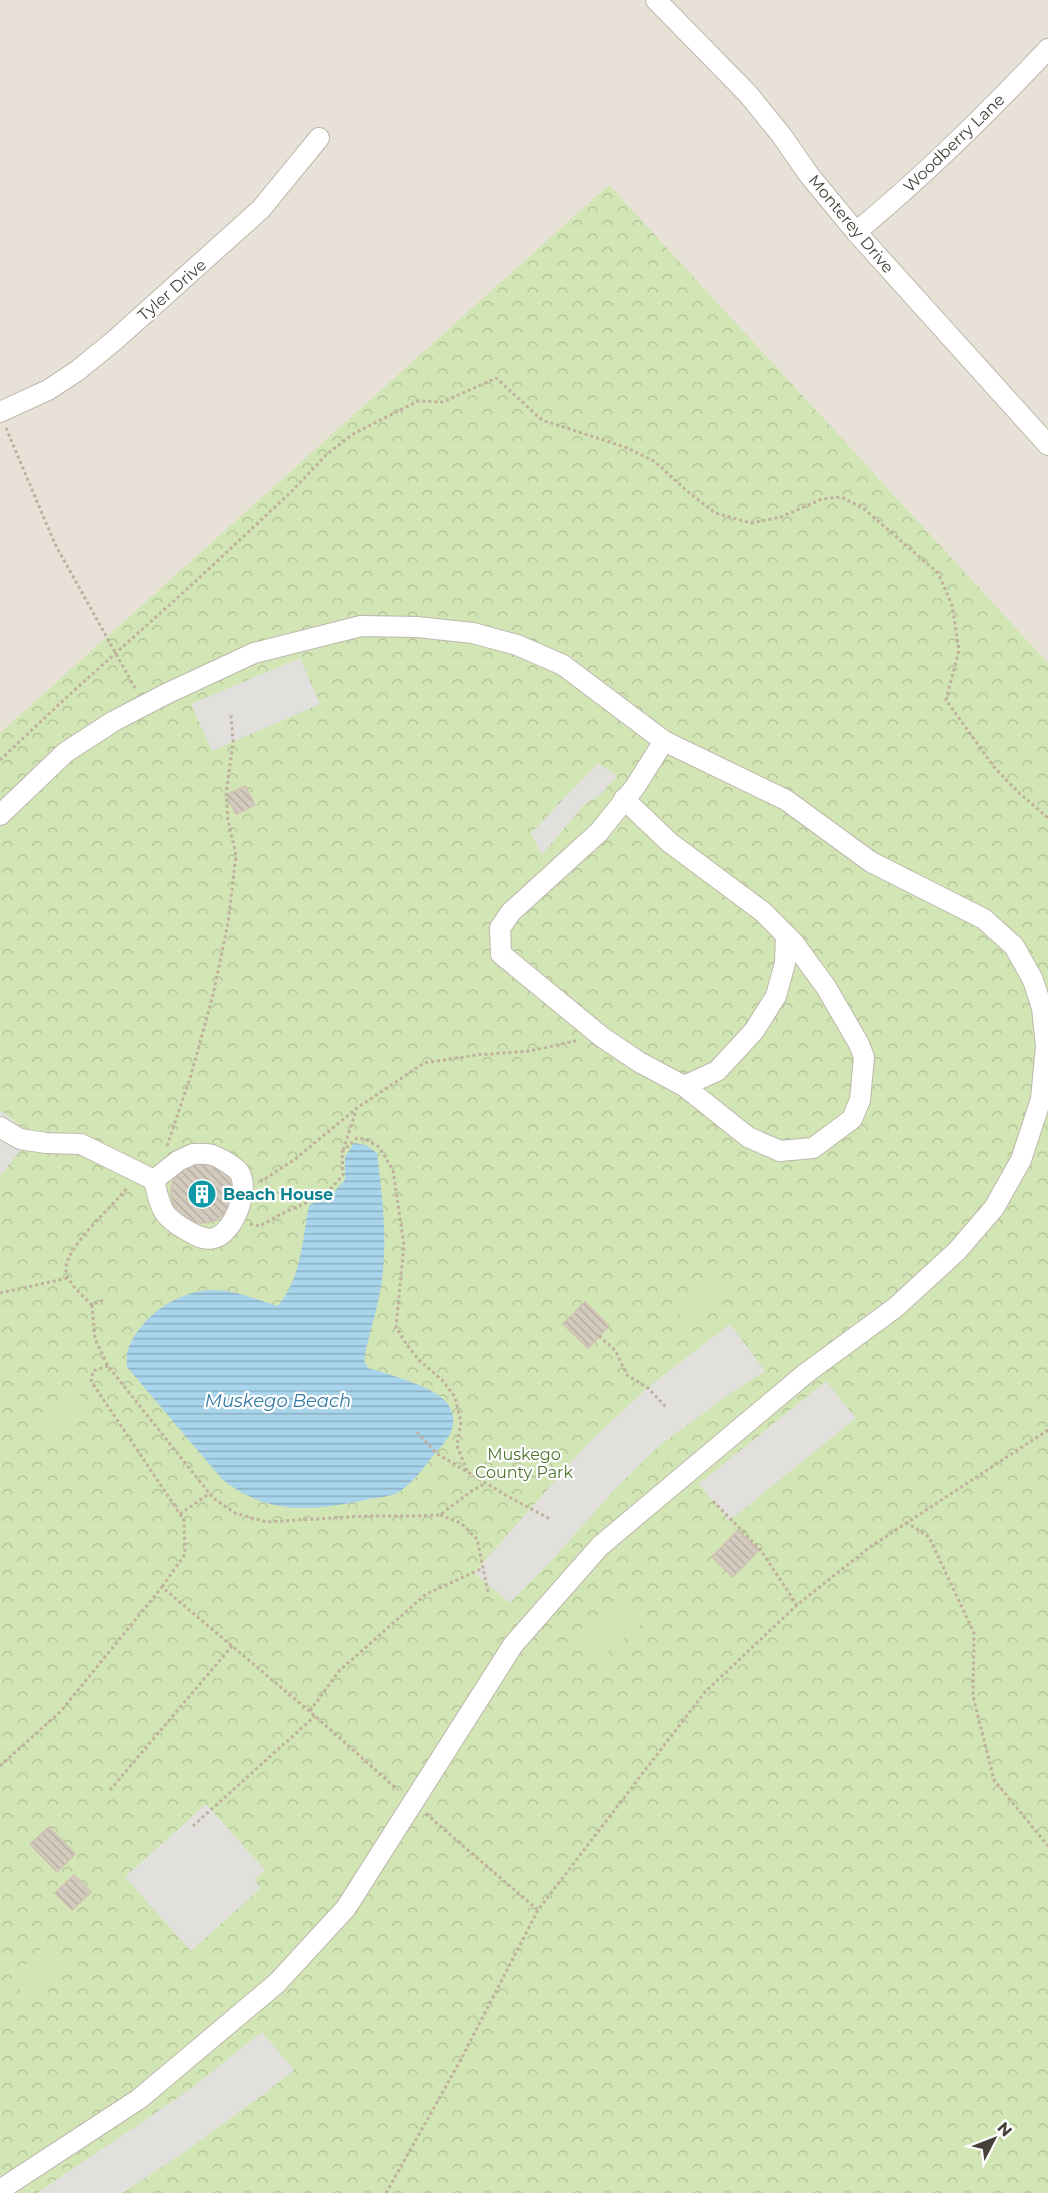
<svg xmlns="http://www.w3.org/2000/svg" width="1048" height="2193" viewBox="0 0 1048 2193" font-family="Montserrat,sans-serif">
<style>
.residential{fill:#e7e1d7}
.park{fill:url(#park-crowns)}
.pitch{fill:#d2e5b4}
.parking{fill:#e2e0dd}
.water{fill:url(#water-rules)}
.building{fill:url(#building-back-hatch);stroke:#cfc2b3;stroke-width:1.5}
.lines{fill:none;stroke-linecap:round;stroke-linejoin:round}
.minor-casing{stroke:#beb7ac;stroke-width:22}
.path{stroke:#bfb19e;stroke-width:3;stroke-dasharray:3 3;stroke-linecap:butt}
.minor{stroke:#fff;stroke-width:20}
.labels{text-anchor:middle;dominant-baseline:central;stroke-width:4.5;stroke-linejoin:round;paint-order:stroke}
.street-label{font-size:16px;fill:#464038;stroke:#fff}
.culture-label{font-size:16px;font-weight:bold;fill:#0d838f;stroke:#fff;text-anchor:start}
.park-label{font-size:16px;fill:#4d752e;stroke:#fff}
.water-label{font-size:18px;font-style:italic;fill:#357ca4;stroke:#fff}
</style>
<defs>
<pattern id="park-crowns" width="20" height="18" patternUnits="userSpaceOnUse" patternTransform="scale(1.5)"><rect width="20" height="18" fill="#d2e5b4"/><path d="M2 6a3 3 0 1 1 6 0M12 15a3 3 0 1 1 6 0" fill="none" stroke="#b6c69c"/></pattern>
<pattern id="water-rules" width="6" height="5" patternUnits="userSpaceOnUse" patternTransform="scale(1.5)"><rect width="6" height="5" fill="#a9d5ec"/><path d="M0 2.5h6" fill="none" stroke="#8baec0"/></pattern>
<pattern id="building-back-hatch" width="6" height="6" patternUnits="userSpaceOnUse" patternTransform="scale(1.5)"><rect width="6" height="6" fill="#d4cbbf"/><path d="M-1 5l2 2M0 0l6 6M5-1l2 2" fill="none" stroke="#b7afa5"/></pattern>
</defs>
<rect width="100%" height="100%" fill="#f3efe9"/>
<!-- residential -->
<path class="residential" d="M0 0H1048V663L609 186 0 733Z"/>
<!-- park -->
<path class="park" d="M609 185 1048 663V2193H0V733Z"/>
<!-- pitch -->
<g class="pitch">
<path d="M708 1276 723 1295 689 1325 673 1306Z"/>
<path d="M75 1390 92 1408 55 1442 38 1424Z"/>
<path d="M621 1596 643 1623 597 1661 575 1634Z"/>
<path d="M46 1944 65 1963 30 1999 10 1980Z"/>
</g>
<!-- parking -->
<g class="parking">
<path d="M300 658 320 704 212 751 191 704Z"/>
<path d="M598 763 617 776 601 794 584 805 542 855 531 833Z"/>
<path d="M0 1110 32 1135 0 1176Z"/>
<path d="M730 1324 765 1371 725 1397 659 1446 617 1487 551 1561 510 1603 474 1573 589 1442 652 1384Z"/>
<path d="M826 1381 856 1418 729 1521 699 1484Z"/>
<path d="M206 1804 265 1870 254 1880 261 1888 191 1951 125 1877Z"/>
<path d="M262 2032 294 2070 264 2094 180 2155 122 2193H37L189 2090Z"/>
</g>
<!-- water -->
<path class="water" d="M354 1143 366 1145 377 1153C383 1201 389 1250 379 1297 375 1319 367 1339 364 1361L368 1368C388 1374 435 1387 447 1403 460 1422 451 1436 437 1451 426 1464 415 1481 400 1491 392 1497 375 1498 365 1500 311 1511 268 1516 222 1479L127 1367C127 1361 126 1354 128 1349 141 1316 176 1292 211 1290 233 1289 257 1300 278 1306 302 1276 302 1241 309 1205L330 1196 345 1180V1157Z"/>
<!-- building -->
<g class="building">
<path d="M245 786 255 805 236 814 226 795Z"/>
<circle cx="202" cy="1192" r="31"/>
<path d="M585 1302 609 1326 588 1348 563 1324Z"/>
<path d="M738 1530 759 1550 733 1577 712 1557Z"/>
<path d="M49 1827 75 1854 57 1872 30 1844Z"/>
<path d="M74 1875 91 1892 72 1910 55 1893Z"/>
</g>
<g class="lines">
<!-- minor casing -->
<g class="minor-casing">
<g id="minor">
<path d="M656 0 748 94 782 136 809 175 856 232 1048 445"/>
<path d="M856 232C924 176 987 114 1048 49"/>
<path d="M0 412 48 390 77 371 115 340 261 209 319 138"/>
<path d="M624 799 669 842 763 912 793 942 826 987 859 1044 864 1057 860 1100 852 1119 813 1148 780 1151 748 1137 684 1086 639 1062 602 1037 501 954 500 928 511 912 599 832 635 787 664 741"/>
<path d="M0 815 66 752 114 721 166 694 254 653 361 626 417 627 473 633 517 645 563 665 664 741 786 800 871 862 984 919 1014 946 1033 980 1042 1008 1046 1046 1041 1099 1021 1160 994 1208 957 1251 896 1307 805 1374 600 1546 513 1645 346 1908 277 1983 139 2099 0 2190"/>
<path d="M684 1086 717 1071 754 1031 776 996 785 963 786 935"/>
<path d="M0 1127 20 1139 46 1143 81 1144 154 1180"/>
<path d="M193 1154C199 1154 206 1153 212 1155 219 1157 234 1166 239 1172 251 1189 233 1234 214 1238 204 1241 196 1235 188 1231 161 1216 161 1209 154 1180L178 1161Z"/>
</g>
</g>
<!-- path -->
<g class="path">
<path d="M6 428 55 544 136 690"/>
<path d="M0 760 69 695 196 581 292 491 327 454 353 434 418 401 443 402 496 378 542 420 625 447 654 461 687 491 715 513 751 523 781 517 822 499 841 497 863 508 938 573 952 605 959 650 946 700 994 767 1017 791 1048 818"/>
<path d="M167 1146 191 1075 213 995 228 923 236 855 228 820 226 795 233 742 231 714"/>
<path d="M343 1150 356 1111"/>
<path d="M260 1182 294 1160 357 1108 424 1063 476 1055 530 1051 579 1040"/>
<path d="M250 1224 260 1226 279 1215 326 1194 343 1175 342 1152 357 1138 365 1139 379 1147 393 1170 404 1245 396 1327 407 1345 419 1360 443 1381 455 1397 461 1422 457 1446 468 1473"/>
<path d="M0 1293 68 1278"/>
<path d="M103 1300 92 1305C83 1296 68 1284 66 1271 63 1249 113 1206 127 1188"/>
<path d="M92 1305 95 1339 108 1366 213 1498 235 1513 266 1522 365 1516H413L440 1515 470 1492 486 1483"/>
<path d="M599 1336 615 1350 627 1375 648 1388 666 1407"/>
<path d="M108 1366 93 1371 91 1381 184 1520 185 1554 162 1587"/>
<path d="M417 1432 436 1453 509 1497 550 1519"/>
<path d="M713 1501 760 1549 797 1605"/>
<path d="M180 1514 210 1493"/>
<path d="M440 1515 461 1523 477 1539 488 1592"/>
<path d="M906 1522 929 1537 974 1633 973 1696 994 1780 1048 1846"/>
<path d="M310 1711 339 1671 426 1594 483 1568"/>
<path d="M0 1766 61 1711 162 1587 315 1716 398 1790"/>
<path d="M110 1790 232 1646"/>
<path d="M426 1814 538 1910 705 1692 797 1605 870 1547 1048 1430"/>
<path d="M193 1826 315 1716"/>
<path d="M386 2193 459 2063 538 1910"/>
</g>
<!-- minor -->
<use href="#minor" class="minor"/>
</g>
<!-- icons -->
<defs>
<g id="building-disc" transform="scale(1.5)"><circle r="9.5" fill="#0f9aa8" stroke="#fff"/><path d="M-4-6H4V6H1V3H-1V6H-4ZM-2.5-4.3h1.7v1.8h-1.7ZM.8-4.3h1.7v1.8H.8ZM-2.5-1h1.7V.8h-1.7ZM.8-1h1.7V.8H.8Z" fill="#fff"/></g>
</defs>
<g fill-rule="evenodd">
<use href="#building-disc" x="202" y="1194"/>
</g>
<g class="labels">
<!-- street labels -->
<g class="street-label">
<text transform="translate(954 143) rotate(-44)">Woodberry Lane</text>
<text transform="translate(851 224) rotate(50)">Monterey Drive</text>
<text transform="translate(172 290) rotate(-41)">Tyler Drive</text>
</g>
<!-- culture labels -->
<g class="culture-label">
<text x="223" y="1194">Beach House</text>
</g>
<!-- park labels -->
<g class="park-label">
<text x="524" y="1454">Muskego<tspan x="524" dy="18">County Park</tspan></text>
</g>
<!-- water labels -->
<g class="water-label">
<text x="278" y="1401">Muskego Beach</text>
</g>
</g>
<!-- north arrow -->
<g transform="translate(994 2139) rotate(48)" stroke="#ffffff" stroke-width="4.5" paint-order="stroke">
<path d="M0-4.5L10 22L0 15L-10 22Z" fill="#464038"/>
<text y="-9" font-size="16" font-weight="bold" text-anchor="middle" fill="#464038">N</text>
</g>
</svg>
